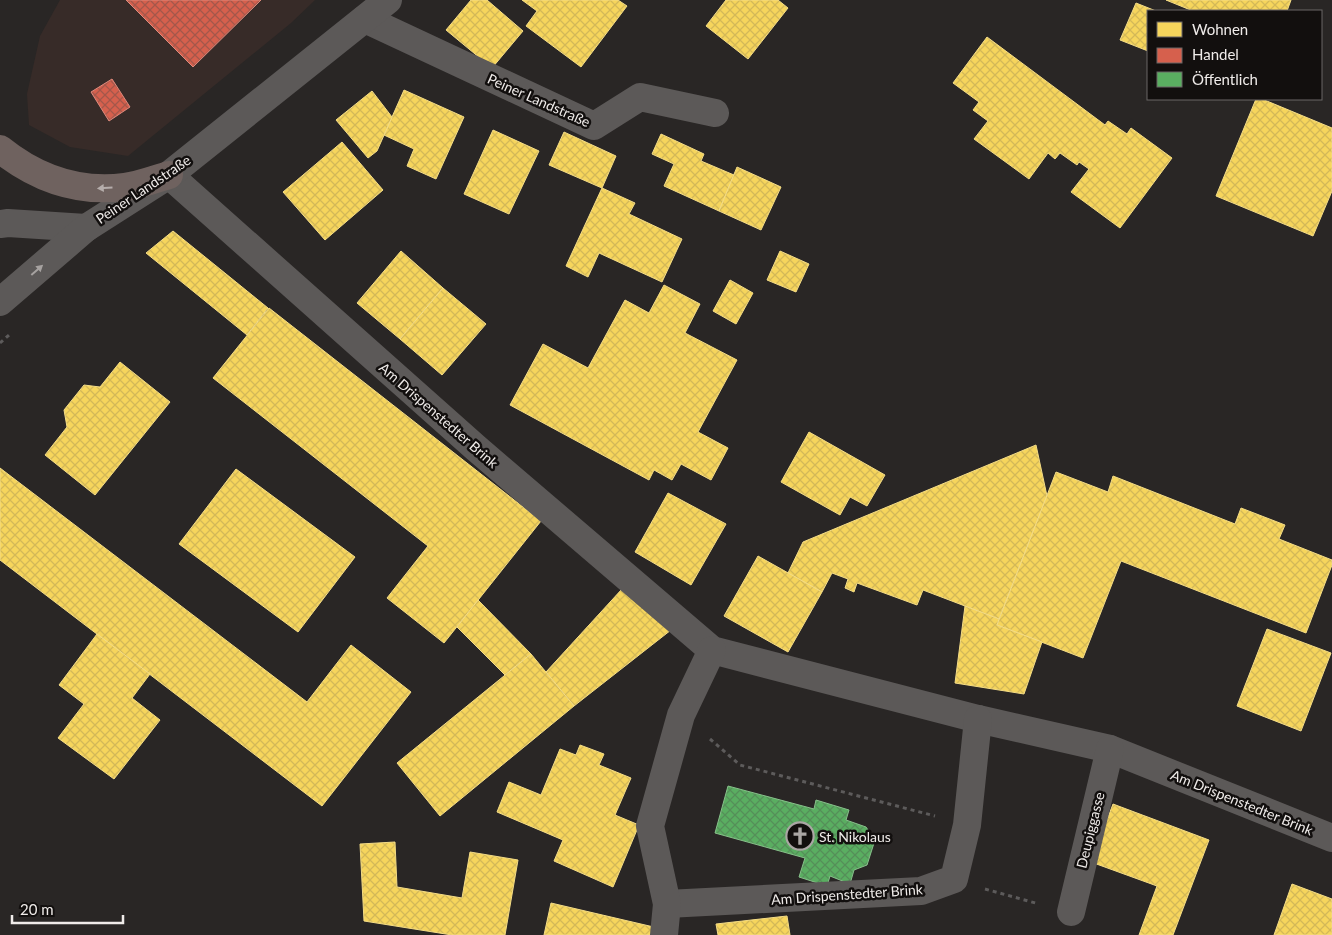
<svg xmlns="http://www.w3.org/2000/svg" width="1332" height="935" viewBox="0 0 1332 935" font-family="Lato,sans-serif">
<style>
.built{fill:#372b28}
.homes{fill:url(#homes-cross-hatch);stroke:#f4dc86}
.shops{fill:url(#shops-cross-hatch);stroke:#de8a7c}
.public{fill:url(#public-cross-hatch);stroke:#87c08a}
.lines{fill:none;stroke-linecap:round;stroke-linejoin:round}
.path{stroke:#5d5b5b;stroke-width:3;stroke-dasharray:4 4;stroke-linecap:butt}
.minor{stroke:#5c5958;stroke-width:28}
.highway{stroke:#6f625f;stroke-width:28}
.oneway{fill:#b5adab}
.oneway2{fill:#a6a2a0}
.labels{text-anchor:middle;dominant-baseline:central;stroke-width:5;stroke-linejoin:round;paint-order:stroke}
.street-label{font-size:14px;fill:#efebe9;stroke:#120f0e}
.poi-label{font-size:14px;fill:#efebe9;stroke:#120f0e;text-anchor:start}
</style>
<defs>
<pattern id="homes-cross-hatch" width="8" height="8" patternUnits="userSpaceOnUse" patternTransform="scale(1.25)"><rect width="8" height="8" fill="#f6d55c"/><path d="M0 0l8 8M0 8l8-8" fill="none" stroke="#d3b858"/></pattern>
<pattern id="shops-cross-hatch" width="8" height="8" patternUnits="userSpaceOnUse" patternTransform="scale(1.25)"><rect width="8" height="8" fill="#d6604d"/><path d="M0 0l8 8M0 8l8-8" fill="none" stroke="#a4574b"/></pattern>
<pattern id="public-cross-hatch" width="8" height="8" patternUnits="userSpaceOnUse" patternTransform="scale(1.25)"><rect width="8" height="8" fill="#5aae61"/><path d="M0 0l8 8M0 8l8-8" fill="none" stroke="#558f59"/></pattern>
</defs>
<rect width="100%" height="100%" fill="#292625"/>
<!-- built -->
<path class="built" d="M60 0H315L291 23 128 156 70 147 29 125 27 94 40 36Z"/>
<!-- homes -->
<g class="homes">
<path d="M471 0H487L523 31 492 68 446 30Z"/>
<path d="M522 0H618L627 6 581 67 526 26 537 11Z"/>
<path d="M726 0H778L788 8 748 59 706 26Z"/>
<path d="M1166 0H1291L1287 11H1193Z"/>
<path d="M1136 3 1156 11H1148V51L1120 40Z"/>
<path d="M987 37 1105 125 1108 121 1127 134 1131 128 1172 158 1120 228 1071 192 1089 169 1079 162 1077 165 1060 153 1055 159 1048 153 1029 179 974 139 988 121 973 110 979 102 953 83Z"/>
<path d="M404 90 464 117 436 179 407 166 414 149 384 135Z"/>
<path d="M372 91 392 117 377 151 368 158 336 120Z"/>
<path d="M1256 99H1262L1332 128V191L1313 236 1216 196Z"/>
<path d="M493 130 539 151 509 214 464 194Z"/>
<path d="M564 132 616 156 602 188 549 165Z"/>
<path d="M661 134 704 154 701 161 734 175 719 211 664 186 674 164 652 154Z"/>
<path d="M342 142 383 190 325 240 283 192Z"/>
<path d="M737 167 781 187 761 230 719 211Z"/>
<path d="M602 188 635 203 629 214 682 239 662 282 599 253 588 277 566 266Z"/>
<path d="M173 231 268 308 247 335 146 253Z"/>
<path d="M401 251 443 288 400 339 357 303Z"/>
<path d="M780 251 809 264 796 292 767 280Z"/>
<path d="M730 280 753 293 736 324 713 311Z"/>
<path d="M664 285 700 304 685 333 737 360 698 432 728 448 711 480 681 464 672 480 654 470 649 480 510 405 543 344 588 368 625 300 649 313Z"/>
<path d="M443 288 486 324 442 375 400 339Z"/>
<path d="M269 308 541 521 444 643 387 598 428 546 213 378Z"/>
<path d="M120 362 170 402 95 495 45 455 67 427 64 410 84 385 100 387Z"/>
<path d="M809 432 885 475 867 506 850 497 840 515 781 482Z"/>
<path d="M1036 445 1047 496 999 619 923 590 917 605 857 583 854 592 845 588 848 579 832 573 822 592 788 573 803 542Z"/>
<path d="M0 468 307 702 351 645 411 692 322 806 0 560Z"/>
<path d="M236 469 355 557 298 632 179 544Z"/>
<path d="M1056 472 1108 492 1113 476 1235 524 1241 508 1285 525 1279 539 1332 560V565L1306 633 1121 561 1083 658 997 625Z"/>
<path d="M668 493 726 524 691 585 635 552Z"/>
<path d="M758 556 822 592 788 652 724 616Z"/>
<path d="M622 589 671 630 574 706 546 672Z"/>
<path d="M478 600 531 654 505 675 457 627Z"/>
<path d="M965 606 999 619 997 625 1042 642 1024 694 955 683Z"/>
<path d="M1267 629 1331 653 1301 731 1237 706Z"/>
<path d="M97 634 150 674 132 698 160 720 114 779 58 738 84 704 59 685Z"/>
<path d="M531 654 574 706 440 816 397 763Z"/>
<path d="M580 745 604 754 599 765 631 778 615 815 639 825 613 887 554 861 563 840 497 812 509 782 541 795 560 749 576 755Z"/>
<path d="M1113 804 1209 840 1173 935H1139L1157 886 1091 862Z"/>
<path d="M395 842 397 887 462 898 470 852 518 860 505 935H452L364 921 360 844Z"/>
<path d="M1292 884 1332 899V935H1274Z"/>
<path d="M551 903 658 928 656 935H544Z"/>
<path d="M787 916 790 935H718L716 924Z"/>
</g>
<!-- shops -->
<g class="shops">
<path d="M126 0H261L193 67Z"/>
<path d="M112 79 130 107 109 121 91 92Z"/>
</g>
<!-- public -->
<path class="public" d="M728 786 814 809 816 800 849 810 846 820 866 827 875 840 867 865 854 870 850 884 830 876 827 886 799 877 805 858 715 833Z"/>
<g class="lines">
<!-- path -->
<g class="path">
<path d="M0 343 9 335"/>
<path d="M710 739 740 765 935 816"/>
<path d="M985 889 1039 904"/>
</g>
<!-- minor -->
<g class="minor">
<path d="M365 19 594 126 640 97 715 113"/>
<path d="M169 175 476 448 712 650 978 719 1110 749 1332 838"/>
<path d="M0 224 8 223 86 228"/>
<path d="M0 302 86 228 169 175 388 0"/>
<path d="M667 904 921 891 954 879 967 825 978 719"/>
<path d="M1071 912 1110 749"/>
<path d="M664 935 667 904 650 826 681 715 712 650"/>
</g>
<!-- highway -->
<path class="highway" d="M0 149C36 178 78 193 125 187 140 185 155 179 169 175"/>
</g>
<!-- one-way arrows -->
<defs><path id="oneway-solid" d="M-6-.8H1V-3.2L6.5 0L1 3.2V.8H-6Z" transform="scale(1.25)"/></defs>
<use class="oneway" href="#oneway-solid" transform="translate(105 188) rotate(177)"/>
<use class="oneway2" href="#oneway-solid" transform="translate(37 270) rotate(-41)"/>
<!-- icons -->
<defs>
<g id="church-ring" transform="scale(1.4375)"><circle r="9.5" fill="#120f0e" stroke="#aaa6a4" stroke-width="1.5"/><path d="M-1.2-6h2.4v3.5h3.3v2.4h-3.3V6h-2.4V-.1h-3.3v-2.4h3.3Z" fill="#aaa6a4"/></g>
</defs>
<g fill-rule="evenodd">
<use href="#church-ring" x="800" y="836"/>
</g>
<g class="labels">
<!-- street labels -->
<g class="street-label">
<text transform="translate(539 100) rotate(24)">Peiner Landstraße</text>
<text transform="translate(143 189) rotate(-34)">Peiner Landstraße</text>
<text transform="translate(439 415) rotate(41)">Am Drispenstedter Brink</text>
<text transform="translate(1242 802) rotate(22)">Am Drispenstedter Brink</text>
<text transform="translate(1090 830) rotate(-76)">Deupiggasse</text>
<text transform="translate(847 894) rotate(-4)">Am Drispenstedter Brink</text>
</g>
<!-- poi labels -->
<g class="poi-label">
<text x="819" y="836">St. Nikolaus</text>
</g>
</g>
<!-- legend -->
<rect x="1147" y="10" width="175" height="90" fill="#120f0e" stroke="#6a6766"/>
<rect x="1157" y="22" width="25" height="15" fill="#f6d55c" stroke="#6a6766"/>
<text x="1192" y="35" font-size="15" fill="#efebe9">Wohnen</text>
<rect x="1157" y="48" width="25" height="15" fill="#d6604d" stroke="#6a6766"/>
<text x="1192" y="60" font-size="15" fill="#efebe9">Handel</text>
<rect x="1157" y="72" width="25" height="15" fill="#5aae61" stroke="#6a6766"/>
<text x="1192" y="85" font-size="15" fill="#efebe9">Öffentlich</text>
<!-- scale -->
<path d="M12 915v8h111v-8" fill="none" stroke="#efebe9" stroke-width="2.5"/>
<text x="20" y="915" font-size="15" fill="#efebe9" stroke="#120f0e" stroke-width="4" paint-order="stroke">20 m</text>
</svg>
